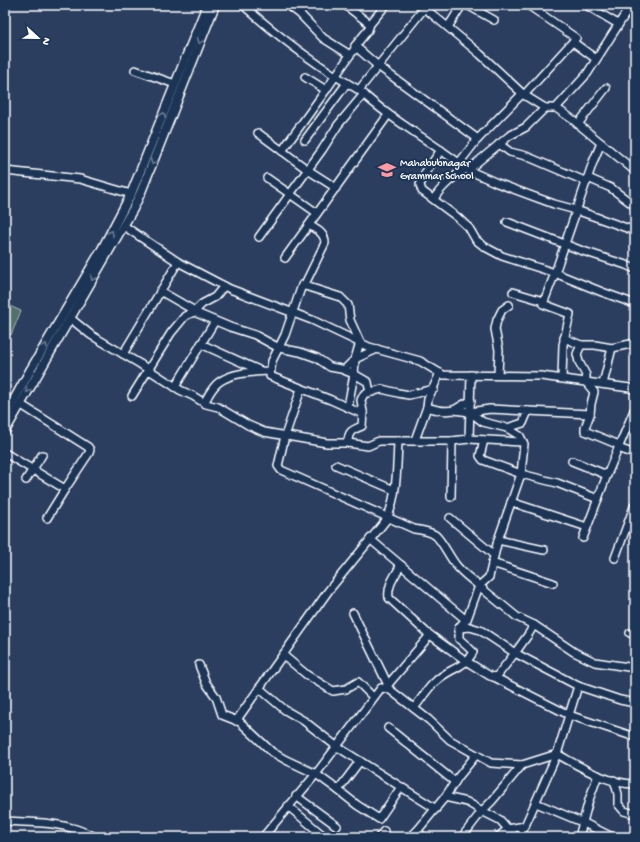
<svg xmlns="http://www.w3.org/2000/svg" width="640" height="842" viewBox="0 0 640 842" font-family="'Gochi Hand',sans-serif">
<style>
.green{fill:#536f6d;stroke:#a9b7b6}
.lines{fill:none;stroke-linecap:round;stroke-linejoin:round}
.minor-casing{stroke:#fff;stroke-width:10}
.major-casing{stroke:#fff;stroke-width:11}
.minor{stroke:#1d3557;stroke-width:7}
.major{stroke:#1d3557;stroke-width:8}
.oneway{stroke:#6c7c92}
.labels{text-anchor:middle;dominant-baseline:central;stroke-width:4;stroke-linejoin:round;paint-order:stroke}
.poi-label{font-size:11px;fill:#fff;stroke:#1d3557;text-anchor:start}
</style>
<rect width="100%" height="100%" fill="#2b3e60"/>
<filter id="ink" filterUnits="userSpaceOnUse"><feTurbulence type="fractalNoise" baseFrequency=".025" numOctaves="2"/><feDisplacementMap in="SourceGraphic" scale="8" xChannelSelector="R" yChannelSelector="G"/><feConvolveMatrix kernelMatrix="1 2 1 2 8 2 1 2 1" color-interpolation-filters="sRGB"/></filter>
<g filter="url(#ink)">
<!-- green -->
<path class="green" d="M5 304 21 311 11 335 5 332Z"/>
<g class="lines">
<!-- minor casing -->
<g class="minor-casing">
<g id="minor">
<path d="M243 5C279 37 317 66 359 90L378 66 355 46V49L350 55 323 38 300 14 288 5"/>
<path d="M345 5 370 24"/>
<path d="M421 5 480 54 524 95 545 108H556L572 119 635 171"/>
<path d="M467 5 494 20"/>
<path d="M586 5 618 24"/>
<path d="M426 6 378 66 478 139"/>
<path d="M448 27 462 5"/>
<path d="M573 42 596 59"/>
<path d="M355 46 368 30 370 24 386 5"/>
<path d="M135 70 175 84"/>
<path d="M305 77 326 90"/>
<path d="M359 90C392 121 433 142 468 170L509 136 526 127 545 108"/>
<path d="M524 95 576 38 528 5"/>
<path d="M556 108 587 74 631 5"/>
<path d="M578 124 606 88"/>
<path d="M258 133 308 170 336 188"/>
<path d="M305 140 347 83"/>
<path d="M499 144 510 152 526 156 587 182"/>
<path d="M441 150 425 173 420 185 422 191 457 217 469 228 476 240 485 247 502 256 555 273 602 292 635 304"/>
<path d="M282 151 326 90 350 55"/>
<path d="M459 163 476 141 522 94"/>
<path d="M468 170 497 183 554 204 576 210 635 231"/>
<path d="M5 171 80 179 131 194"/>
<path d="M267 178 317 213"/>
<path d="M588 178 611 188 635 206"/>
<path d="M434 199C440 188 455 175 466 169"/>
<path d="M507 222 580 250 626 265 635 269"/>
<path d="M124 226 178 262 230 289 312 320 369 347 420 361 443 375 541 376 630 388 635 390"/>
<path d="M259 237 322 150 338 125 364 94"/>
<path d="M285 258 388 115"/>
<path d="M304 286 325 243C325 233 317 230 309 225"/>
<path d="M160 291 195 311"/>
<path d="M513 292 543 301"/>
<path d="M194 312 230 327 255 335 279 348 300 352 317 358 330 367 341 369 354 374 355 359 344 370"/>
<path d="M70 318 91 335 140 364 180 390 193 396 206 404 218 407 248 425 264 432 327 443H348L368 446 379 441H398"/>
<path d="M564 338 581 345H595L612 348 603 384"/>
<path d="M201 344 261 371"/>
<path d="M581 345 577 354 579 362 586 375V382L594 392 591 404 590 414 585 428V431L619 445"/>
<path d="M612 348 635 343"/>
<path d="M123 354 178 262"/>
<path d="M440 373 428 399 427 407C436 410 447 413 456 409 461 406 465 403 471 401"/>
<path d="M498 375 499 350 495 329 497 320 502 310 509 305"/>
<path d="M562 378 563 345 570 314 543 304 555 273 593 162 601 143"/>
<path d="M175 387 215 321"/>
<path d="M301 389 285 436 278 466 281 470 414 529C421 530 429 531 435 535 441 539 450 558 456 565 462 573 471 579 479 586L467 619 461 625 459 628V639L467 646 473 652C465 668 448 669 436 681 429 686 420 701 414 708"/>
<path d="M132 396 171 333 185 316 194 312 202 304 215 297 224 286"/>
<path d="M204 403C208 396 212 387 219 382 233 372 254 372 270 371"/>
<path d="M20 404 88 447 90 450 89 453 65 489"/>
<path d="M348 407 354 374 368 382 369 388 372 392"/>
<path d="M454 410 470 412 490 409 528 411 523 423 507 428 520 436 524 444 521 474 498 540 489 577 479 586 517 617 534 625 574 652 595 662 635 668"/>
<path d="M528 411 590 414"/>
<path d="M363 412 361 400 364 394 382 389 398 393 409 395 434 389"/>
<path d="M470 412 483 422 507 428"/>
<path d="M469 439 522 442"/>
<path d="M415 440 427 407"/>
<path d="M484 440 480 456 483 460 521 474 557 483 598 499"/>
<path d="M348 443C348 431 352 430 362 426L363 412H358L331 400 270 376 272 361 285 335 302 285 340 297 348 305 350 320 360 342 355 359 377 349"/>
<path d="M618 448 635 454"/>
<path d="M5 453 65 489 47 518"/>
<path d="M572 461 607 475"/>
<path d="M336 465 394 490"/>
<path d="M26 480 42 455"/>
<path d="M451 497 452 441"/>
<path d="M511 502 587 527"/>
<path d="M450 518 494 555"/>
<path d="M583 538 607 475 635 408"/>
<path d="M370 539 466 620"/>
<path d="M498 540 544 550"/>
<path d="M615 558 635 504"/>
<path d="M492 563 553 583"/>
<path d="M401 565C395 576 387 585 389 598L426 632 466 661 490 676 494 677 497 676 515 653 578 686 620 700 635 703"/>
<path d="M353 613 388 685"/>
<path d="M459 628 470 627 480 630 515 653 528 635 534 625"/>
<path d="M630 633 635 634"/>
<path d="M283 655 307 675 333 691 346 689 358 682 373 697"/>
<path d="M199 665 206 683 216 697 222 715 240 722 272 752 286 760 316 774 338 790"/>
<path d="M494 677 569 715 635 737"/>
<path d="M386 687 430 635"/>
<path d="M259 688 285 710 304 721 336 746 436 809"/>
<path d="M236 721 329 590 387 519C397 496 397 466 398 441H452L469 439 471 375"/>
<path d="M388 728 455 782"/>
<path d="M360 761 338 790 357 805 379 819 401 787"/>
<path d="M522 765 492 801 482 811 500 820 508 829 525 826"/>
<path d="M614 780 618 794V804L624 811 635 814"/>
<path d="M296 796 337 826"/>
<path d="M445 797 467 802 482 811 462 837"/>
<path d="M536 803 584 823 612 837"/>
<path d="M288 806 325 837"/>
<path d="M5 821C27 822 50 822 72 828 80 830 88 834 95 837"/>
<path d="M417 831 445 797 459 776 476 755"/>
<path d="M263 837 316 774 381 688 389 689 429 720 450 740 491 763 522 765 557 754C581 767 607 784 635 784"/>
<path d="M379 837 384 831"/>
<path d="M410 837 417 831 423 837"/>
<path d="M498 837 508 829 516 837"/>
<path d="M520 837 557 754 578 686"/>
<path d="M579 837 589 800 598 775"/>
</g>
</g>
<!-- major casing -->
<g class="major-casing">
<g id="major">
<path d="M5 416 31 369 102 249 131 194 207 5"/>
<path d="M5 431 133 209 141 192 215 5"/>
</g>
</g>
<!-- minor -->
<use href="#minor" class="minor"/>
<!-- major -->
<use href="#major" class="major"/>
</g>
<!-- one-way arrows -->
<defs><path id="oneway-chevron" d="M-2-3.5L2.5 0L-2 3.5" fill="none" stroke-width="1.6" stroke-linecap="round" stroke-linejoin="round"/></defs>
<g class="oneway">
<use href="#oneway-chevron" transform="translate(200 41) rotate(111)"/>
<use href="#oneway-chevron" transform="translate(163 115) rotate(-69)"/>
<use href="#oneway-chevron" transform="translate(153 162) rotate(112)"/>
<use href="#oneway-chevron" transform="translate(111 233) rotate(-61)"/>
<use href="#oneway-chevron" transform="translate(93 278) rotate(120)"/>
<use href="#oneway-chevron" transform="translate(45 346) rotate(-59)"/>
<use href="#oneway-chevron" transform="translate(28 390) rotate(120)"/>
</g>
</g>
<!-- icons -->
<defs>
<g id="school-bare" transform="scale(1.38)"><path d="M0-5L7-2L0 1L-7-2ZM-4 1L0 2.5L4 1V4Q0 6-4 4Z" fill="#ff9aa2" stroke="#1d3557" stroke-width="2.5" paint-order="stroke"/></g>
</defs>
<g fill-rule="evenodd">
<use href="#school-bare" x="387" y="170"/>
</g>
<g class="labels">
<!-- poi labels -->
<g class="poi-label">
<text x="400" y="164">Mahabubnagar<tspan x="400" dy="13">Grammar School</tspan></text>
</g>
</g>
<!-- margin -->
<rect width="640" height="842" fill="none" stroke="#1d3557" stroke-width="20"/>
<rect x="10" y="10" width="620" height="822" fill="none" stroke="#fff" stroke-width="1.5" filter="url(#ink)"/>
<!-- north arrow -->
<g transform="translate(38 38) rotate(112)" stroke="#1d3557" stroke-width="3" paint-order="stroke">
<path d="M0-3L7 15L0 10L-7 15Z" fill="#ffffff"/>
<text y="-6" font-size="11" font-weight="bold" text-anchor="middle" fill="#ffffff">N</text>
</g>
</svg>
